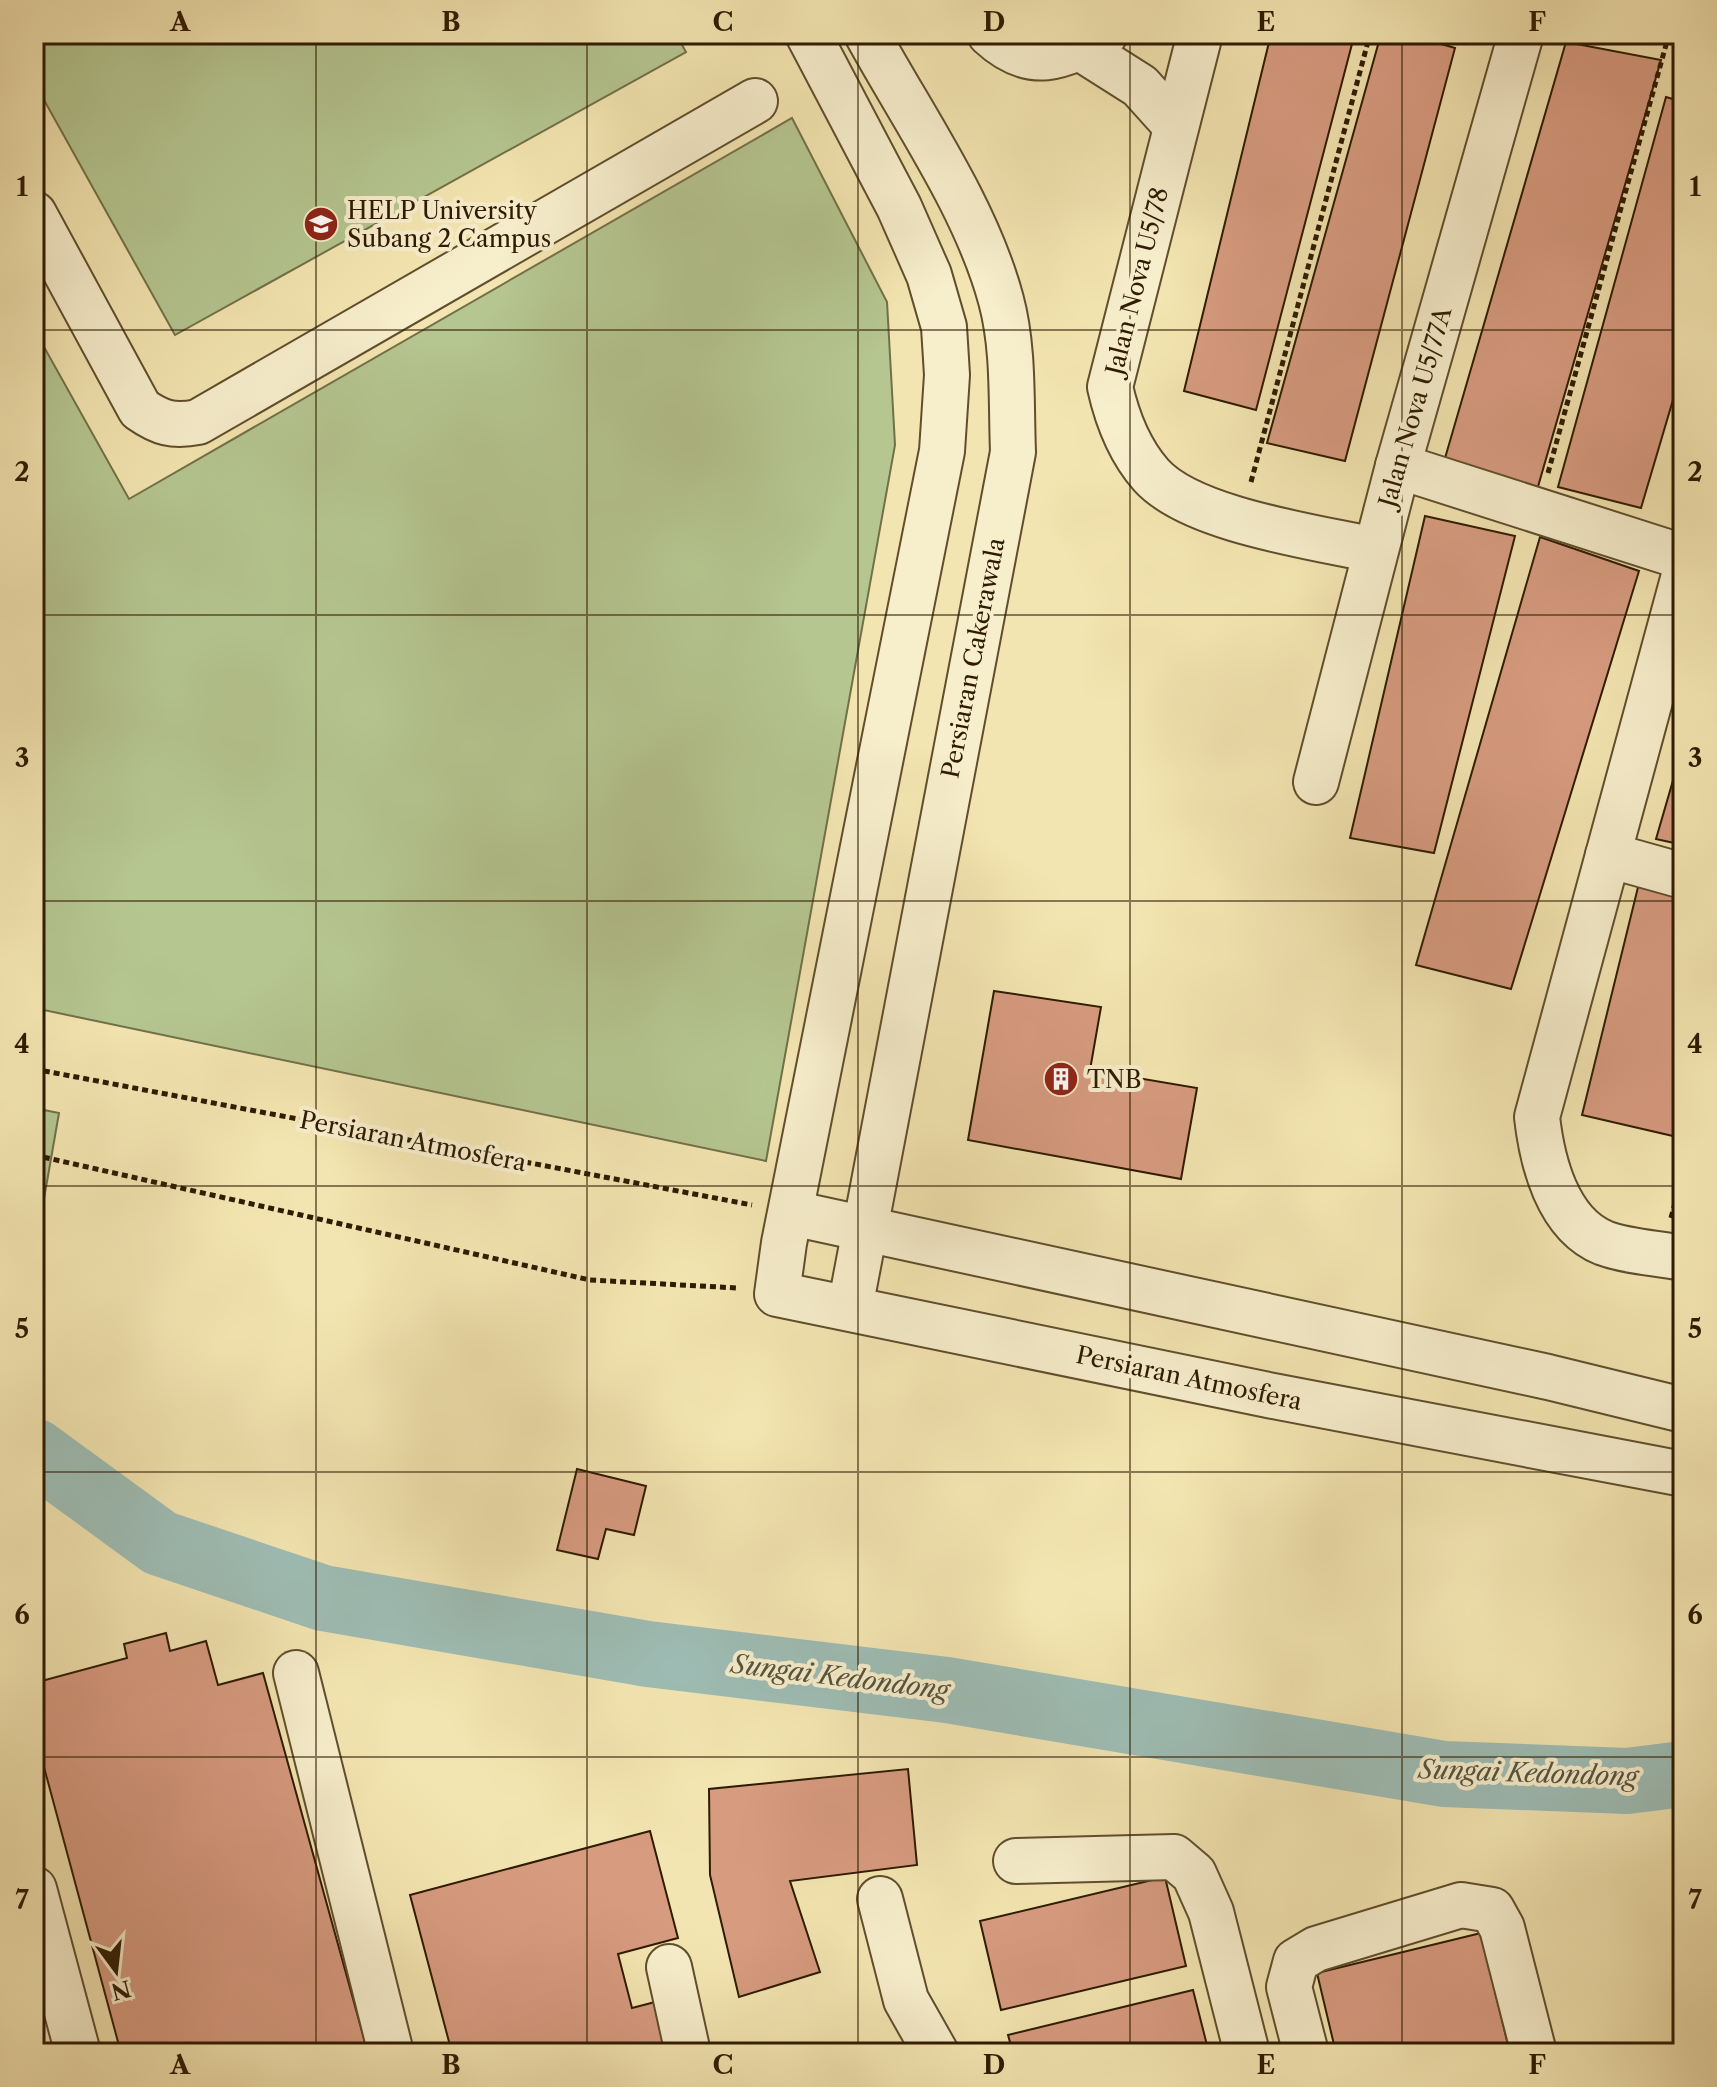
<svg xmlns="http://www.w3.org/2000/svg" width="1717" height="2087" viewBox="0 0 1717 2087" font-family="'Libre Caslon Text',serif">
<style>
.green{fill:#b5c690;stroke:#727048;stroke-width:2}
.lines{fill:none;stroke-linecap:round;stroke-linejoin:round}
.river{stroke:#9ebdb5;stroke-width:66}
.building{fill:#d79b80;stroke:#2f1b01;stroke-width:2}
.minor-casing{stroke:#604e2d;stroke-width:48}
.path{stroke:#2f1b01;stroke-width:5;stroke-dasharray:6 4;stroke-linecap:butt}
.minor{stroke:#f7eecc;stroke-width:44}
.grid{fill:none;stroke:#2f1b01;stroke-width:2;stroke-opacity:0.55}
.labels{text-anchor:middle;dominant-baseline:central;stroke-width:8;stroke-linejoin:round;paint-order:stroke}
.poi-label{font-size:24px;fill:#2f1b01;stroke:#f7eecc;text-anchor:start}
.street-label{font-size:24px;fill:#2f1b01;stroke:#f7eecc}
.water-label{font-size:26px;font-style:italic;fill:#565440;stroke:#f7eecc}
.neatline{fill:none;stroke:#2f1b01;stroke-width:3}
.grid-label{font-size:26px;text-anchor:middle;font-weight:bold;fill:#2f1b01}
</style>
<rect width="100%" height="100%" fill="#f3e5b1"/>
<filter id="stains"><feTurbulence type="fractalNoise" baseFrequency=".0025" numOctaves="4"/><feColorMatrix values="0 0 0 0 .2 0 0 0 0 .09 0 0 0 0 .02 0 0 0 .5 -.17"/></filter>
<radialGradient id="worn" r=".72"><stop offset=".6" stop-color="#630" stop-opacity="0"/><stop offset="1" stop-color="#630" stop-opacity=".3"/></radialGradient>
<!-- green -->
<g class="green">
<path d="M34 34H676L686 52 175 335 34 82Z"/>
<path d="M792 118 887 302 895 445 766 1161 34 1008V329L129 499Z"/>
<path d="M34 1108 59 1113 34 1256Z"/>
</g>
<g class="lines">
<!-- river -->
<path class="river" d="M34 1451 160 1543 323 1598 648 1654 947 1690 1444 1774 1627 1781 1683 1774"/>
</g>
<!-- building -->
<g class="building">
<path d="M1271 34H1299L1352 44 1256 410 1184 391Z"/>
<path d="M1381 34H1407L1455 48 1345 461 1267 443Z"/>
<path d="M1566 42 1661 60 1537 490 1443 465Z"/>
<path d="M1666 97 1683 102V366L1641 508 1558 487Z"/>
<path d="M1425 516 1515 536 1434 853 1350 838Z"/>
<path d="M1540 537 1639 571 1511 989 1416 965Z"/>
<path d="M1683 746V845L1656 839Z"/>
<path d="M1641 875 1683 887V1099L1673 1136 1582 1115Z"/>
<path d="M994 991 1101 1007 1090 1070 1197 1088 1181 1179 968 1140Z"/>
<path d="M577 1469 646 1486 634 1535 606 1529 598 1559 557 1550Z"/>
<path d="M166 1633 170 1651 206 1641 218 1685 263 1673 368 2053H121L34 1730V1683L127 1658 124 1644Z"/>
<path d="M908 1769 917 1865 790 1881 820 1972 739 1997 710 1875 709 1789Z"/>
<path d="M650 1831 678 1938 618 1954 632 2008 655 2002 665 2042 638 2050 639 2053H452L410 1895Z"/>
<path d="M1165 1877 1186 1966 1001 2010 980 1921Z"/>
<path d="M1481 1933 1510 2053H1336L1317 1973Z"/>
<path d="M34 1986 44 2023 34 2026Z"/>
<path d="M1193 1990 1209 2053H1013L1008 2035Z"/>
</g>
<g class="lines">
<!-- minor casing -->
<g class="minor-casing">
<g id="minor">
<path d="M808 34 899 207 929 275 944 327 947 375 942 451 784 1243 777 1294 1268 1395 1683 1474"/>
<path d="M990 34C1031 72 1061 58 1105 34"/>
<path d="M1200 34 1110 387C1117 418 1129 450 1151 475 1191 520 1315 537 1374 550"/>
<path d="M1080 48 1140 86 1176 126"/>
<path d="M34 214 140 409C160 423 173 427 198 422L755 101"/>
<path d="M1398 466 1683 557"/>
<path d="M1683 579 1537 1117C1542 1161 1557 1224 1604 1243 1628 1252 1658 1253 1683 1258"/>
<path d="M1316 782 1398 466 1521 34"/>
<path d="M1608 855 1683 876"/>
<path d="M792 1213 1548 1377 1683 1410"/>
<path d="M850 1308 1013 452C1011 402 1014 348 1001 300 976 207 913 118 867 34"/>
<path d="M296 1673 391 2053"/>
<path d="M1016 1861 1174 1857 1194 1874 1211 1912 1247 2053"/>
<path d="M34 1889 78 2053"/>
<path d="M880 1899 906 2000 936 2053"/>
<path d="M669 1967 688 2053"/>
<path d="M1306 2053 1289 1987 1296 1961 1316 1949 1461 1905 1492 1910 1502 1928 1534 2053"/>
</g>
</g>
<!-- path -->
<g class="path">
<path d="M1548 473 1669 34"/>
<path d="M1251 482 1370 34"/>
<path d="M34 1069 752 1205"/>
<path d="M34 1155 590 1280 737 1288"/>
<path d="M1671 1218 1683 1173"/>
</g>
<!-- minor -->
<use href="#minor" class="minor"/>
</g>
<!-- grid -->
<path class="grid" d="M316 34V2053M587 34V2053M858 34V2053M1130 34V2053M1402 34V2053M34 330H1683M34 615H1683M34 901H1683M34 1186H1683M34 1472H1683M34 1757H1683"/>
<!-- icons -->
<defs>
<g id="university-disc" transform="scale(1.8)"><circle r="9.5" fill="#8f2418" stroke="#f7eecc"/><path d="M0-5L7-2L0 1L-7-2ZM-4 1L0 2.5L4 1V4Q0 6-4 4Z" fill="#fff"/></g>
<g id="building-disc" transform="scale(1.8)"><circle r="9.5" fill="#8f2418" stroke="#f7eecc"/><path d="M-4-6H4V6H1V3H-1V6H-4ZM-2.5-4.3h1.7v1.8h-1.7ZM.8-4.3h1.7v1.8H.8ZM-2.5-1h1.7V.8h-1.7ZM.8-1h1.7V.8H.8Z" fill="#fff"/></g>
</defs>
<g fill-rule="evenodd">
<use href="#university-disc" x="321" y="224"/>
<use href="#building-disc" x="1061" y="1079"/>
</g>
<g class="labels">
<!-- poi labels -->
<g class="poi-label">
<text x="347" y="210">HELP University<tspan x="347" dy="28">Subang 2 Campus</tspan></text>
<text x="1087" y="1079">TNB</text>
</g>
<!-- street labels -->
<g class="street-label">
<text transform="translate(1137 281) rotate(-76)">Jalan Nova U5/78</text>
<text transform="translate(1415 407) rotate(-74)">Jalan Nova U5/77A</text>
<text transform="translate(973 658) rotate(-79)">Persiaran Cakerawala</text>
<text transform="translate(413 1141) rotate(11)">Persiaran Atmosfera</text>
<text transform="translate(1189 1378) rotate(12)">Persiaran Atmosfera</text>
</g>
<!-- water labels -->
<g class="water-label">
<text transform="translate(840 1677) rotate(7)">Sungai Kedondong</text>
<text transform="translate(1528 1773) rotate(2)">Sungai Kedondong</text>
</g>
</g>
<!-- margin -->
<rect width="1717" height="2087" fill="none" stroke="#f3e5b1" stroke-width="88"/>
<!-- north arrow -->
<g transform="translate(116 1971) rotate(165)" stroke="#f7eecc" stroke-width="6" paint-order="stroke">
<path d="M0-6L14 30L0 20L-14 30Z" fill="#2f1b01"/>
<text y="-12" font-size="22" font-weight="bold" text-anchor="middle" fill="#2f1b01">N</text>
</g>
<rect x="44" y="44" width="1629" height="1999" class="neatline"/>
<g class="grid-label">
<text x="180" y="31">A</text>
<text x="451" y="31">B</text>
<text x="723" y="31">C</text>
<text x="994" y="31">D</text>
<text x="1266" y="31">E</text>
<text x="1537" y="31">F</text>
<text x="22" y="196">1</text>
<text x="1695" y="196">1</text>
<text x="22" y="481">2</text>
<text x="1695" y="481">2</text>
<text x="22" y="767">3</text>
<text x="1695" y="767">3</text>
<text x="22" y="1053">4</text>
<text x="1695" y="1053">4</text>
<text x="22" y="1338">5</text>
<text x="1695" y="1338">5</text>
<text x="22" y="1624">6</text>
<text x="1695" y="1624">6</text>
<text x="22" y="1909">7</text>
<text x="1695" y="1909">7</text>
<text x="180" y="2074">A</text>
<text x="451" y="2074">B</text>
<text x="723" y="2074">C</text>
<text x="994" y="2074">D</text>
<text x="1266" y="2074">E</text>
<text x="1537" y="2074">F</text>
</g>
<rect width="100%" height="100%" filter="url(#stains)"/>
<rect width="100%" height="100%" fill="url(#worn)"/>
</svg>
